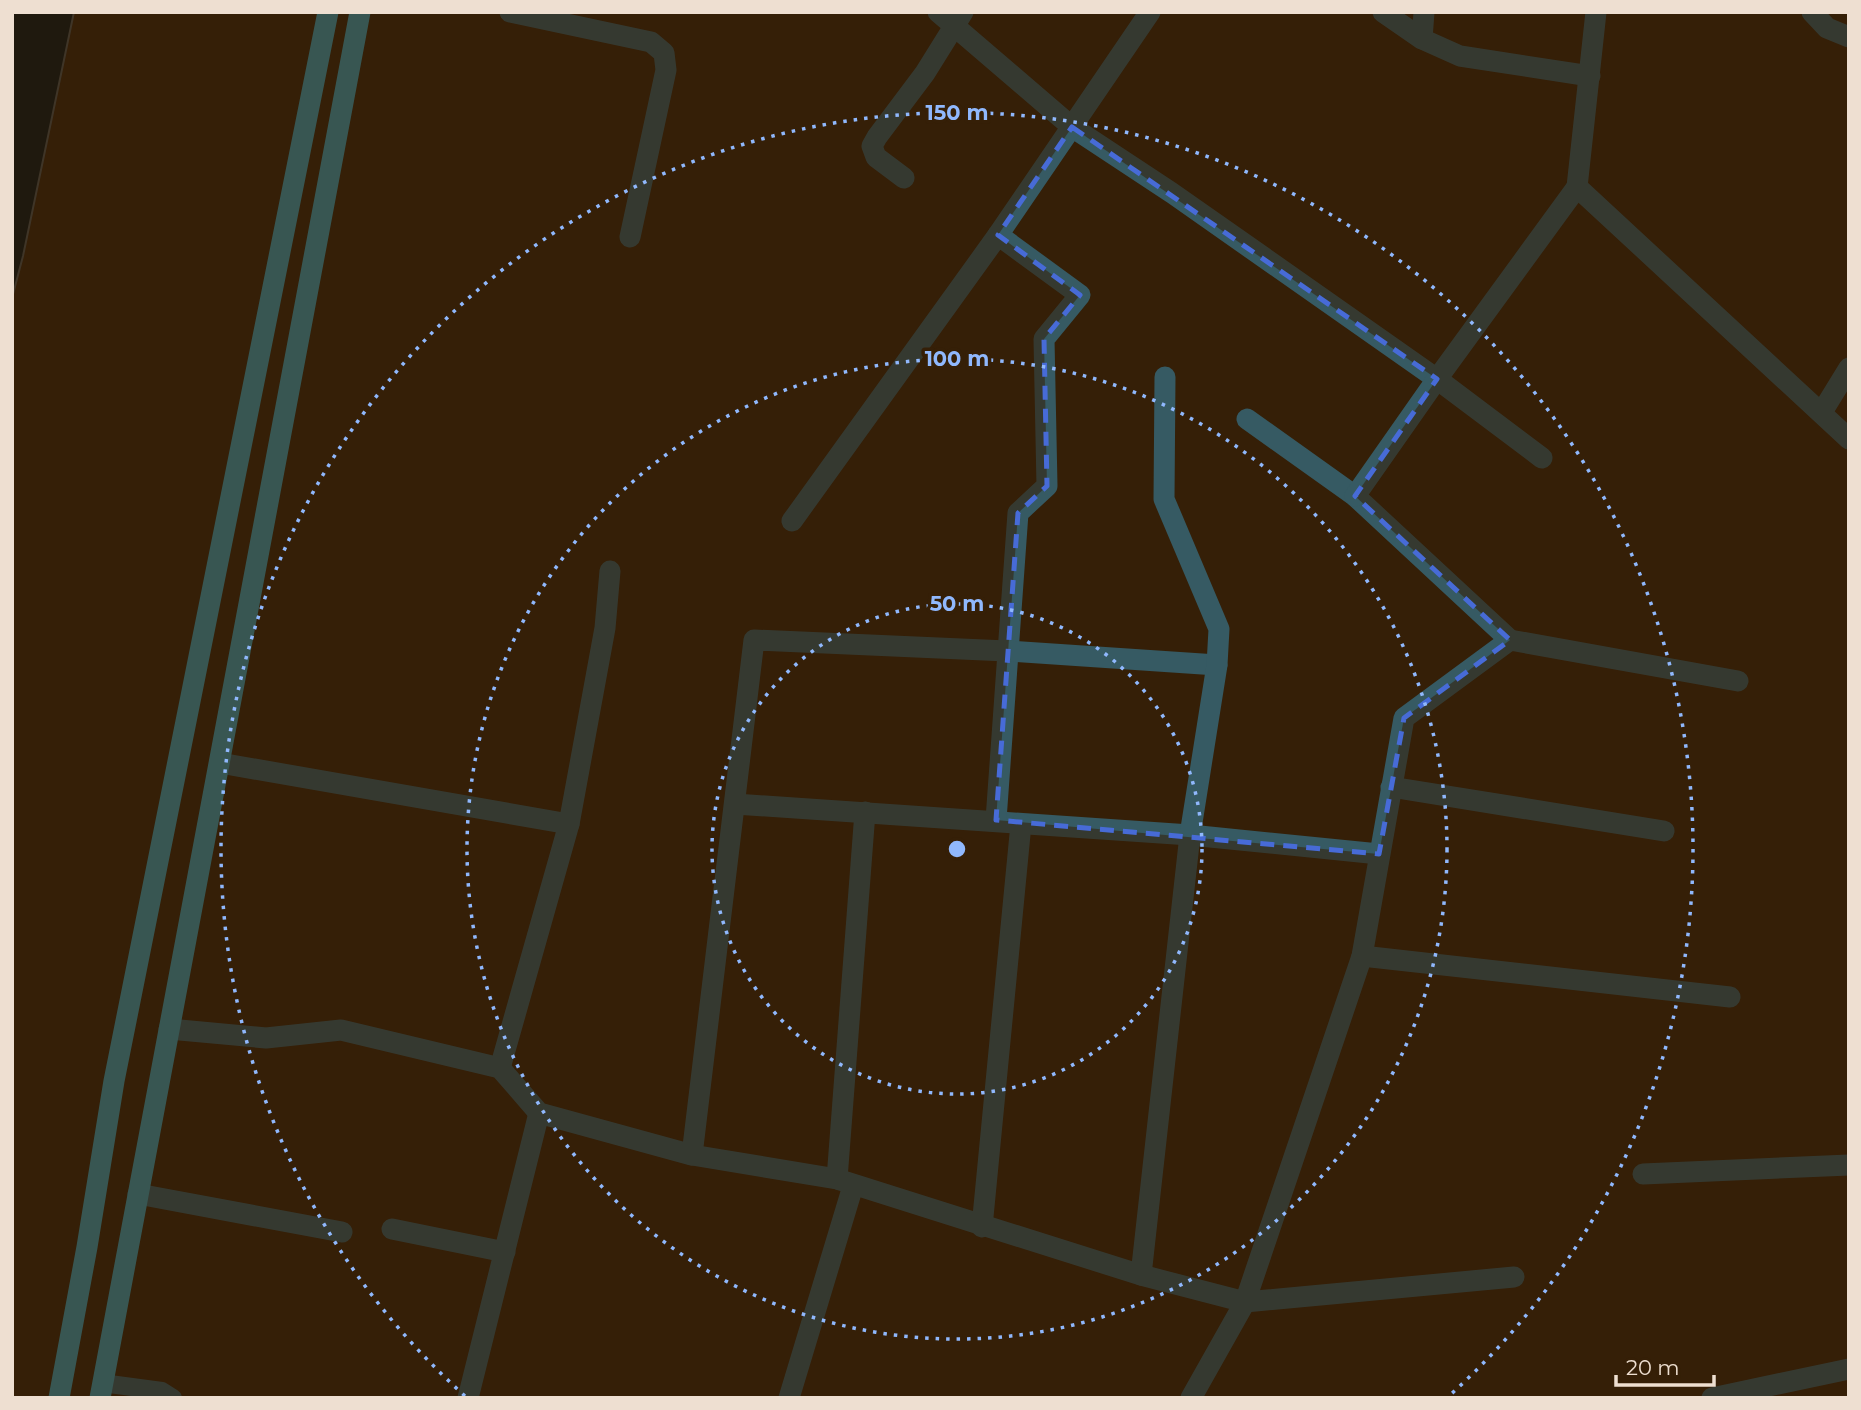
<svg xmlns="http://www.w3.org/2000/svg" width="1861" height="1410" viewBox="0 0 1861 1410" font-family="Montserrat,sans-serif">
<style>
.water{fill:#061317;stroke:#4c504f;stroke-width:2}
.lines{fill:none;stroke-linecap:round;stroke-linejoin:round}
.service{stroke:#365a63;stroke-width:18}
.minor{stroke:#365a63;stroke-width:21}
.trunk{stroke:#3c9aae;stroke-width:21}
.marked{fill:none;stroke:#476bd7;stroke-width:5;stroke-dasharray:14 9;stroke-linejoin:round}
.ring{fill:none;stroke:#90b8fd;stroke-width:3.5;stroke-dasharray:3.5 7}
.centre{fill:#90b8fd;stroke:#351f07;stroke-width:3.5}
.ring-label{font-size:21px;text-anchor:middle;font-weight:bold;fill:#90b8fd;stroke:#351f07;stroke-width:7;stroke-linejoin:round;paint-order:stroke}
</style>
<rect width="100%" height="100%" fill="#351f07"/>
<!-- water -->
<path class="water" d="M12 12H74L23 256 12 298Z"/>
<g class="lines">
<!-- service -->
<path class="service" d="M102 1383 162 1391 173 1398"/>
<!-- minor -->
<g class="minor">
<path d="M510 12 651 42 664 53 666 70 630 237"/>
<path d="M938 12 1072 127 1172 193 1437 379 1542 458"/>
<path d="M1383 12 1422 39 1460 56 1590 76"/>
<path d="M1596 12 1577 187 1849 439"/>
<path d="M1812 12 1827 28 1849 37"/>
<path d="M1422 39 1424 12"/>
<path d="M904 178 876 157 872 146 877 137 925 73 963 12"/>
<path d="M1822 412 1849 368"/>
<path d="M1247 419 1355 496 1510 640"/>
<path d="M1355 496 1437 379 1577 187"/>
<path d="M792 521 998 235 1150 12"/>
<path d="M220 763 569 824 605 628 610 571"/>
<path d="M1391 787 1664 831"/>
<path d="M735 804 1190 835 1379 854"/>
<path d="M996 820 1018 513 1047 486 1044 339 1080 295 998 235"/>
<path d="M1362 956 1730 997"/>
<path d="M169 1029 266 1038 341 1030 500 1068 539 1113 692 1155 837 1179 1141 1275 1245 1302 1514 1277"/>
<path d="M500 1068 569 824"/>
<path d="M692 1155 754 640 1007 651 1217 665"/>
<path d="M1643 1174 1849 1165"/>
<path d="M837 1179 865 812"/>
<path d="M138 1194 342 1232"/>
<path d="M982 1227 1021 824"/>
<path d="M392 1229 505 1252"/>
<path d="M1141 1275 1190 835 1217 665 1219 629 1164 499 1165 377"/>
<path d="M468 1398 539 1113"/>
<path d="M789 1398 853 1186"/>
<path d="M1191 1398 1245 1302 1362 956 1404 718 1510 640 1738 681"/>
<path d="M1712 1398 1849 1369"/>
</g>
<!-- trunk -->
<g class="trunk">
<path d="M59 1398 87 1247 114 1081 328 12"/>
<path d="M100 1398 360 12"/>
</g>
</g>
<!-- marked area -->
<path d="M0 0H1861V1410H0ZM1072 127 1437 379 1355 496 1510 640 1404 718 1379 854 996 820 1018 513 1047 486 1044 339 1080 295 998 235Z" fill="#351f07" fill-opacity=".55" fill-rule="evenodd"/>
<path class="marked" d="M1072 127 1437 379 1355 496 1510 640 1404 718 1379 854 996 820 1018 513 1047 486 1044 339 1080 295 998 235Z"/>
<!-- distance rings -->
<g class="ring">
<circle cx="957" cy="849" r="245"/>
<circle cx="957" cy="849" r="490"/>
<path d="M465 1396A736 736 0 1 1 1449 1396"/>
</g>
<circle cx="957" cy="849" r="10" class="centre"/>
<g class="ring-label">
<text x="957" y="120">150 m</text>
<text x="957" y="366">100 m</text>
<text x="957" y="611">50 m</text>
</g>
<!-- border -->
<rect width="1861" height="1410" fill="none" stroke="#eedfd1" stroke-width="28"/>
<!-- scale -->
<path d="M1616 1375v10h98v-10" fill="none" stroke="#eedfd1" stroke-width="3.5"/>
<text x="1626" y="1375" font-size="21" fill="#eedfd1" stroke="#351f07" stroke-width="5" paint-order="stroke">20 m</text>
</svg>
